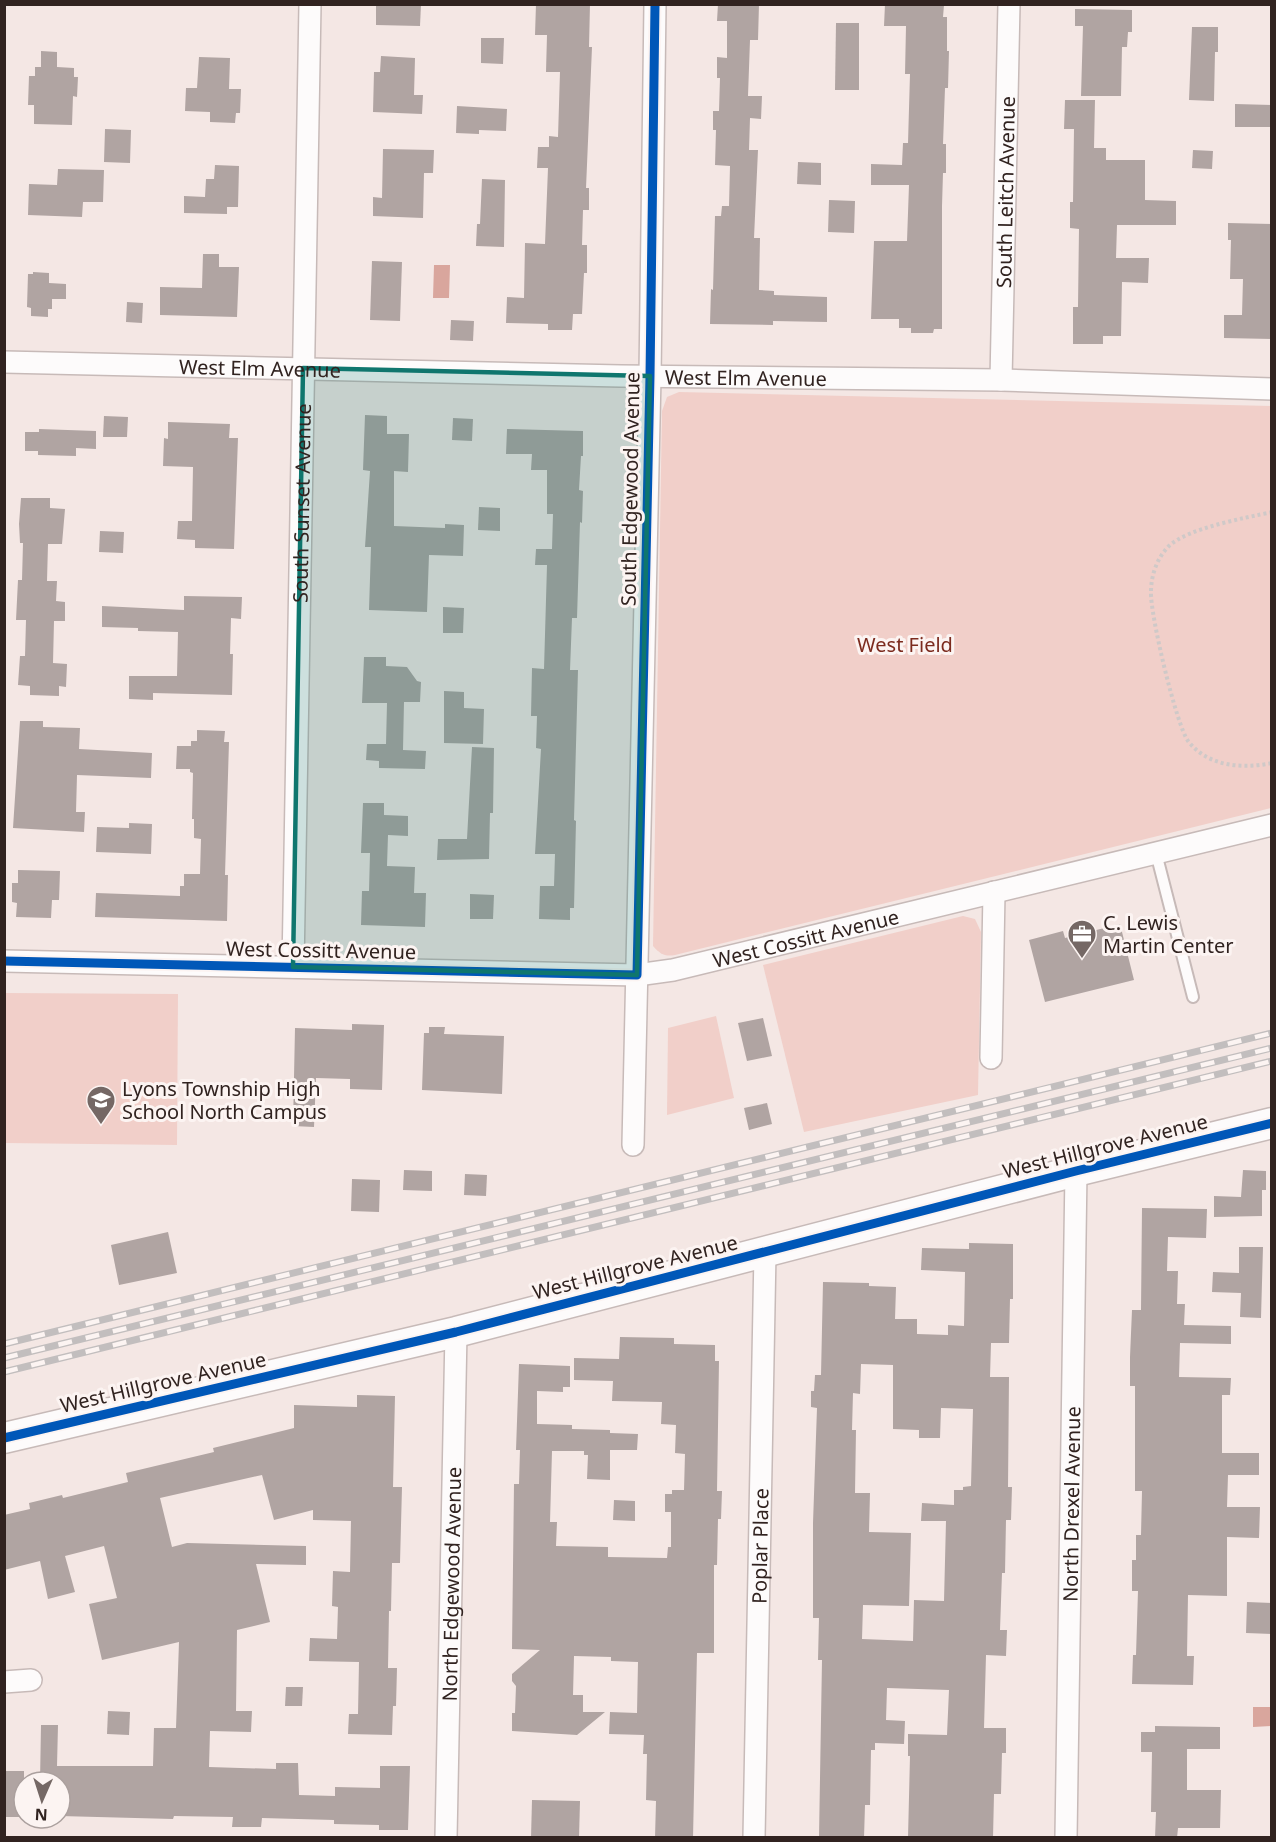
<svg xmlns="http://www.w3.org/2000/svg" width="1276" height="1842" viewBox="0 0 1276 1842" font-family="'Noto Sans',sans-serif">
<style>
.green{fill:#f1cfc9}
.water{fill:#d9a69d}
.building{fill:#b0a4a2;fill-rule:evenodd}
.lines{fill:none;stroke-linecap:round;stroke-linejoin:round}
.lane-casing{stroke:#c7bab8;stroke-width:14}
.street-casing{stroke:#c7bab8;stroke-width:24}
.secondary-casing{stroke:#c7bab8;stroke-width:33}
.path{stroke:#cfc9c8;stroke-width:4;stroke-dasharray:3 3;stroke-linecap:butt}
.lane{stroke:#fdfbfb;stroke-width:10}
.street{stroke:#fdfbfb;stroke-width:21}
.secondary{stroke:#fdfbfb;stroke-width:30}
.rail-casing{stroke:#c2bebe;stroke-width:7}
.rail{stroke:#fcf4f2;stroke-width:4.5;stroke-dasharray:14;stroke-linecap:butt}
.cycleway-casing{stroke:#fcf4f2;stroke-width:13}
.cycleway{stroke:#0057b8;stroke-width:9}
.marked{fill:#0f766e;fill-opacity:0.2;stroke:#0f766e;stroke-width:4.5;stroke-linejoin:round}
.labels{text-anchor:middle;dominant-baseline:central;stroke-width:6;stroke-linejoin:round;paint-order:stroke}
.street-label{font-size:20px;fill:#312320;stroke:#fcf4f2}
.park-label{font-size:20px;fill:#7c2b1e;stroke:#fcf4f2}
.poi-label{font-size:20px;fill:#312320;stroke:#fcf4f2;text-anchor:start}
</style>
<rect width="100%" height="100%" fill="#f4e7e4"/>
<!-- green -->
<g class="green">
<path d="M679 392 1271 406V808L675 955C665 957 660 954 653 946L662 411 667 397Z"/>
<path d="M963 916 975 919 981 932 978 1095 804 1132 763 965Z"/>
<path d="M5 993 178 994 177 1145 5 1143Z"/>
<path d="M716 1016 734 1098 667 1115 668 1028Z"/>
</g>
<!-- water -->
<g class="water">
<path d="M434 265H450L449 298H433Z"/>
<path d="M1253 1707H1271V1726L1253 1727Z"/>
</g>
<!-- building -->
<g class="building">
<path d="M376 4H421L420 26 376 25Z"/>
<path d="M536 4H590L589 47H592L586 188H589V210H583L582 245H587V273H584L582 314H573L572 330H548V324L506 323 507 297 524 298 525 243 545 244 548 168H537L538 147H549V136L558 137 560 72H546L547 35H535Z"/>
<path d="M718 4H759L758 40H750L748 96H762L761 119 750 118 749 150H758L754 238H760L759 290 774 291V295L827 297V322L773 321V325L710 324 711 289 713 290 715 216H721L722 206H729L730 166 715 165 716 130H713V111H719L720 78H717V57L727 58V21H717Z"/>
<path d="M885 4 944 5 943 17H947V51H949L948 88H945L943 144H946V173H943L942 206V329H934L933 333H911V328H899V319H871L874 241H907L909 185H871V164L902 165 903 143H908L910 74H905L906 26H884Z"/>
<path d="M1075 9 1132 10V32H1128L1127 47H1122L1121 96H1081L1083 26H1075Z"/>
<path d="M836 23H859V90H835Z"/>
<path d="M1192 27H1218V52H1215L1214 101 1189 100Z"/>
<path d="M481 38H504L503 64 481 63Z"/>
<path d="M41 51 57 52V67L74 68V77H78L77 97 73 96 72 125 34 124V105H28L29 76H35V67H41Z"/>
<path d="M381 56 415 58 414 95H423L422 114 373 112 374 72H380Z"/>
<path d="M199 57 230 58 229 89H241L240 113H236L235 123 210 122V112L185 111 186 88H197Z"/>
<path d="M1065 100H1095L1094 148H1106V160H1145V200L1176 201V225H1117L1116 258H1149L1148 283 1122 282 1121 336H1103V344H1073V307H1078L1079 229 1070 228V202H1073L1074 129H1064Z"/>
<path d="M1235 104 1272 105V127H1235Z"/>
<path d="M457 106 507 109 506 131 479 130V134L456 133Z"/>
<path d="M105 129 131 130 130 163 104 162Z"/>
<path d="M383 149 434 150 433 173H424L423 218 373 216V197L382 198Z"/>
<path d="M1193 150 1213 151 1212 169 1192 168Z"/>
<path d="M798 162 821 163V185L797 184Z"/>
<path d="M215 165 239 166 238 207H227V214L184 213V196L205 197 206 179H214Z"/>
<path d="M58 169 104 170 103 202H83L82 217 28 215 29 184 57 185Z"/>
<path d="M482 179 505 180 504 247 476 246 477 224H480Z"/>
<path d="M829 200 855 201 854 233 828 232Z"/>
<path d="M1228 223 1272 224V339L1224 338V315H1242L1243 279H1230L1231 240H1228Z"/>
<path d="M203 254H219V267H239L237 317 160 315V287L202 288Z"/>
<path d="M372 261 402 262 400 321 370 320Z"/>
<path d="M33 272 49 273V283L66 284V299H52V309H48V317L31 316V308L27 307 28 274H33Z"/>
<path d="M127 302 143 303 142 323 126 322Z"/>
<path d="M451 320 474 321 473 341 450 340Z"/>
<path d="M365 415 387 416V434H409L408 472 394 471V526L445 528V524L464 525 463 556 429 555 427 612 369 610 371 547H365L370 471 363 470Z"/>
<path d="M104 416 128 417 127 437H103Z"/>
<path d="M453 418 473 419 472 441 452 440Z"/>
<path d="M168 422 230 424 229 438H238L234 549 195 548V540L177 539 178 521H192L193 467 163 466 164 438 168 439Z"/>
<path d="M39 429 96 431V449L76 448V456L38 455V451H25V432H39Z"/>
<path d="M507 429 583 431V456H581L579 490 583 491 582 523 580 522 577 618H572L570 670H578L574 820 576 821 574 908H570V920L539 919 540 886H554L555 854H535L541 749 536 748 537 716H531L532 668 544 669 547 565H535L536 549H552L553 514H547V470H531L532 454H506Z"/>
<path d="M21 498H50V508L65 509 62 544H48L47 581H57L56 601 65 602V621H54L53 663 67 664 66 687 59 686V696L30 695V686L18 685 20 656H25L26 620H16L18 580H22L23 543H20L19 524Z"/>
<path d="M479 507 500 508V531L478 530Z"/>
<path d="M100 531 124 532 123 553 99 552Z"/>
<path d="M184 596 242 597 241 619 231 618 230 654H233L232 695 153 693V700L129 699V676H177L178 632 138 631V628L102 627V606L184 610Z"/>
<path d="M443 607 464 608 463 633H443Z"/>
<path d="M364 657H386V666L407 667 417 681 421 682 420 702H404L403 750 426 751 425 769 379 768V761L366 760 367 744H386L387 703H362Z"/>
<path d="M444 691 464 692V708L484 709 483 744 444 743Z"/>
<path d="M20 721H43V727L80 728 79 749 152 753 151 778 77 775 76 812H85L84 832 13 828Z"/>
<path d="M197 730 225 731 224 742H229L225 875H228L227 921 95 917 96 893 180 896V886H184V874H200L201 839 194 838V819H192L193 773 190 772V769H176L177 746H191V741H197Z"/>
<path d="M472 747 494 748 493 813H490L489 859 437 860 438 839H467Z"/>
<path d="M363 803H384V815L408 816V836L388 835 387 866 415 867 414 893H426L425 927 361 925 362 891H369L370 853H361Z"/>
<path d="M129 823 152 824 151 854 96 852 97 827 129 828Z"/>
<path d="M18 870 60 871 59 900H52L51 918 16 917 17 903 12 902V883H18Z"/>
<path d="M470 894 494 895 493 919H470Z"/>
<path d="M1120 924 1134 980 1045 1002 1029 940 1063 931 1065 938Z"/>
<path d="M763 1018 772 1056 747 1061 738 1023Z"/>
<path d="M352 1024 384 1025 382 1090 350 1089V1079L316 1078 314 1127 293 1126 295 1028 352 1030Z"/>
<path d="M429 1027H445L444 1034 504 1036 502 1094 422 1090 424 1033H429Z"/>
<path d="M767 1103 772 1124 749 1130 744 1108Z"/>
<path d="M404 1170 432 1171V1191L403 1190Z"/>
<path d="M1243 1170 1266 1171V1190H1262V1216L1214 1217V1196L1241 1197Z"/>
<path d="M465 1174 487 1175 486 1196 464 1195Z"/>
<path d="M352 1179 380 1180 379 1212 351 1211Z"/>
<path d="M1142 1208 1207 1209 1206 1238 1168 1237 1167 1271H1178L1177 1304H1185L1184 1325 1231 1326V1344L1180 1343 1179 1377 1231 1378 1230 1395H1222V1453H1259V1475H1228L1227 1507H1260L1259 1538 1227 1537V1596L1188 1595 1187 1656H1194L1193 1685 1132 1684 1133 1655H1136L1138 1591H1132V1560H1136V1535H1141L1142 1491H1135V1386H1130V1357L1132 1310H1141Z"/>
<path d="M168 1232 177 1273 119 1285 111 1245Z"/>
<path d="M969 1243 1013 1244V1299H1010L1009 1343H991L990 1377H1009L1008 1487H1012L1011 1520H1006L1005 1573H1002L1000 1630H1007L1006 1656 986 1655 984 1728H1006V1753H1002L1001 1794H994L993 1838H908L910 1756H908V1734L947 1735 949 1690 887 1688 886 1720 905 1721 904 1744 875 1743V1750H871L870 1805H865L864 1838H819L822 1660H818L819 1618H813V1523L817 1408 811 1407V1391H814L815 1375H821L823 1282 869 1283V1286L896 1287 895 1319H917V1334L948 1335V1325L964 1326 965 1272 921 1270 922 1248 969 1249ZM861 1364 893 1365V1429L919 1430V1438H940L941 1408 973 1409 971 1486 963 1487V1490H954V1505L922 1503 921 1521H946L944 1601 914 1600 913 1641 862 1639 863 1605 909 1606 911 1533 869 1532 870 1493H855L856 1430H852L853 1393 860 1394Z"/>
<path d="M1239 1247H1263L1261 1318 1240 1317 1241 1293 1212 1292 1213 1272 1239 1273Z"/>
<path d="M620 1337 674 1338V1344L715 1345V1361H719L717 1491H722L721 1519H718L717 1565H714V1653H697L693 1838H655L656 1801 646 1800 647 1754H643L644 1735 609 1734 610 1712 637 1713 638 1662 611 1661V1657L574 1656 573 1695H583V1712H605L577 1735 512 1731V1713H515L516 1686 512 1681V1674L540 1650 512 1649 514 1484H519L520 1450H516L519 1364 570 1366V1387H563V1392L537 1391V1424L572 1425V1429L610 1430V1433L638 1434 637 1450H610V1480L587 1479 588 1455H584V1451H552L550 1522H557L556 1546 608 1547V1557L667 1558 668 1547H671V1512H665V1494H672V1490H684L685 1454 675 1453 676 1425 661 1424 662 1402 612 1401 613 1381 574 1380V1358L619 1359Z"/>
<path d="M357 1395 395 1396 393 1487H402L400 1563H392L391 1611H389L388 1668H397L396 1706H393L392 1735 348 1734 349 1714H358L359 1662 309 1661 310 1638 337 1639 338 1607 332 1606 333 1571 350 1572 351 1521 313 1520V1510L274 1520 262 1475 160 1498 172 1547 187 1543 306 1546V1565L256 1564 270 1622 237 1630 236 1711H252L251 1732 210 1731 209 1767 276 1769V1763H298L299 1795 335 1796V1787L380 1788V1766H410L408 1830H379V1825L334 1824V1820L262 1818 261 1827H232L233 1817 174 1816 173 1819 60 1816V1782H40L41 1725H58L57 1766H153L154 1728H176L179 1642 102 1660 89 1604 117 1598 104 1546 65 1556 75 1592 48 1599 40 1561 4 1570V1515L30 1509 29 1503 62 1495 63 1498 128 1482 126 1473 214 1452 213 1448 294 1428V1405L357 1407Z"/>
<path d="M614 1500 635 1501V1521L613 1520Z"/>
<path d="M1247 1602 1272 1603V1634L1246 1633Z"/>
<path d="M286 1687H303L302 1706H285Z"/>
<path d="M108 1711 130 1712 129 1735 107 1734Z"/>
<path d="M1155 1726 1220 1727V1749H1187V1790H1221L1220 1828H1178L1177 1838H1155L1156 1812H1151L1152 1752H1141V1732H1155Z"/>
<rect x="4" y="1771" width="20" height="46"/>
<path d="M532 1800 580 1801 579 1838H531Z"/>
</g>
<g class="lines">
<!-- lane casing -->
<g class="lane-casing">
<path id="lane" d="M1156 853 1193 997"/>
</g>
<!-- street casing -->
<g class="street-casing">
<g id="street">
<path id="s1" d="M4 362 621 376 1001 380 1272 389"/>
<path id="s2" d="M1001 380 1009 4"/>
<path id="s3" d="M4 961 637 975 673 970 1272 825"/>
<path id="s4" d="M293 967 310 4"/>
<path d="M991 1058 994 892"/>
<path d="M633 1145 650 376 655 4"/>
<path d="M4 1682 31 1680"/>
<path id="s5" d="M446 1838 456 1332"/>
<path id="s6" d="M754 1838 765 1252"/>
<path id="s7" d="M1066 1838 1076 1171"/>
</g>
</g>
<!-- secondary casing -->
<g class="secondary-casing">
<path id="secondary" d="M4 1438 456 1332 1076 1171 1272 1123"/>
</g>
<!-- path -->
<path class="path" d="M1272 512C1245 518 1188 528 1169 546 1157 558 1151 575 1151 592 1150 614 1176 724 1188 741 1208 767 1243 769 1272 763"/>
<!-- lane -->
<use href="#lane" class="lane"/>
<!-- street -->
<use href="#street" class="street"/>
<!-- secondary -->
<use href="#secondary" class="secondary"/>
<!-- rail casing -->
<g class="rail-casing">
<g id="rail">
<path d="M4 1344 1272 1033"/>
<path d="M4 1358 1272 1048"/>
<path d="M4 1372 1272 1061"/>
</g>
</g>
<!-- rail -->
<use href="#rail" class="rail"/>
<!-- cycleway casing -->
<g class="cycleway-casing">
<g id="cycleway">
<path d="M4 961 637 975 650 376 655 4"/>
<path d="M4 1438 456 1332 1076 1171 1272 1123"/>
</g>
</g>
<!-- cycleway -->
<use href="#cycleway" class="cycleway"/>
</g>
<!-- marked area -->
<path class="marked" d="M303 368 650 376 637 975 293 967Z"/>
<!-- icons -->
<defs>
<g id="office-pin" transform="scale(1.5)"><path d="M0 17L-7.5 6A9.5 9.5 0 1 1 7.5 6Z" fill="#756865" stroke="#fcf4f2"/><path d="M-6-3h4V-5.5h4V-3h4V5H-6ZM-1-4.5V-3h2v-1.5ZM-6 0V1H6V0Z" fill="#fff"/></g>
<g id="school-pin" transform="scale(1.5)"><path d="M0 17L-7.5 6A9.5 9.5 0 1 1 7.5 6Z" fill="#756865" stroke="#fcf4f2"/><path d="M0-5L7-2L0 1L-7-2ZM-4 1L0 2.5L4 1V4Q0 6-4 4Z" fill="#fff"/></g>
</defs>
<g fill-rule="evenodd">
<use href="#office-pin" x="1082" y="934"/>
<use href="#school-pin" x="101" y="1100"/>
</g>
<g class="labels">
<!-- street labels -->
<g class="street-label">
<text stroke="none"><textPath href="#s2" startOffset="188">South Leitch Avenue</textPath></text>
<text stroke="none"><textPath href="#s1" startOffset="256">West Elm Avenue</textPath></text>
<text stroke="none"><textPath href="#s1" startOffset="742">West Elm Avenue</textPath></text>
<text transform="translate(630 489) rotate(-89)">South Edgewood Avenue</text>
<text stroke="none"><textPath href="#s4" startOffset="464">South Sunset Avenue</textPath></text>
<text stroke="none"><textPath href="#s3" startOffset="806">West Cossitt Avenue</textPath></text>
<text transform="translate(321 950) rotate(1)">West Cossitt Avenue</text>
<text transform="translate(1105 1146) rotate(-14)">West Hillgrove Avenue</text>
<text transform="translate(635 1267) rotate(-14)">West Hillgrove Avenue</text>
<text transform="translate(163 1382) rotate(-13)">West Hillgrove Avenue</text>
<text stroke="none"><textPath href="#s7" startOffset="334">North Drexel Avenue</textPath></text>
<text stroke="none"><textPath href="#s6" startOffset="292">Poplar Place</textPath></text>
<text stroke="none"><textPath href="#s5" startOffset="254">North Edgewood Avenue</textPath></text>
</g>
<!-- park labels -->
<g class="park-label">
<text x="905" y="644">West Field</text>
</g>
<!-- poi labels -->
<g class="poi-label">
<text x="1103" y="922">C. Lewis<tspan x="1103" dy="23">Martin Center</tspan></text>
<text x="122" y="1088">Lyons Township High<tspan x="122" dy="23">School North Campus</tspan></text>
</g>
</g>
<!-- border -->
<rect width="1276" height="1842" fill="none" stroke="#312320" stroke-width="12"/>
<!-- north arrow -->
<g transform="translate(42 1800) rotate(183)"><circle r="28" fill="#fcf4f2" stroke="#aba09e" stroke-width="1.5"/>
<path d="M0-4.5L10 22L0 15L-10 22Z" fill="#756865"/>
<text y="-9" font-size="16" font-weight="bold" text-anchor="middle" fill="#312320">N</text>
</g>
</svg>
